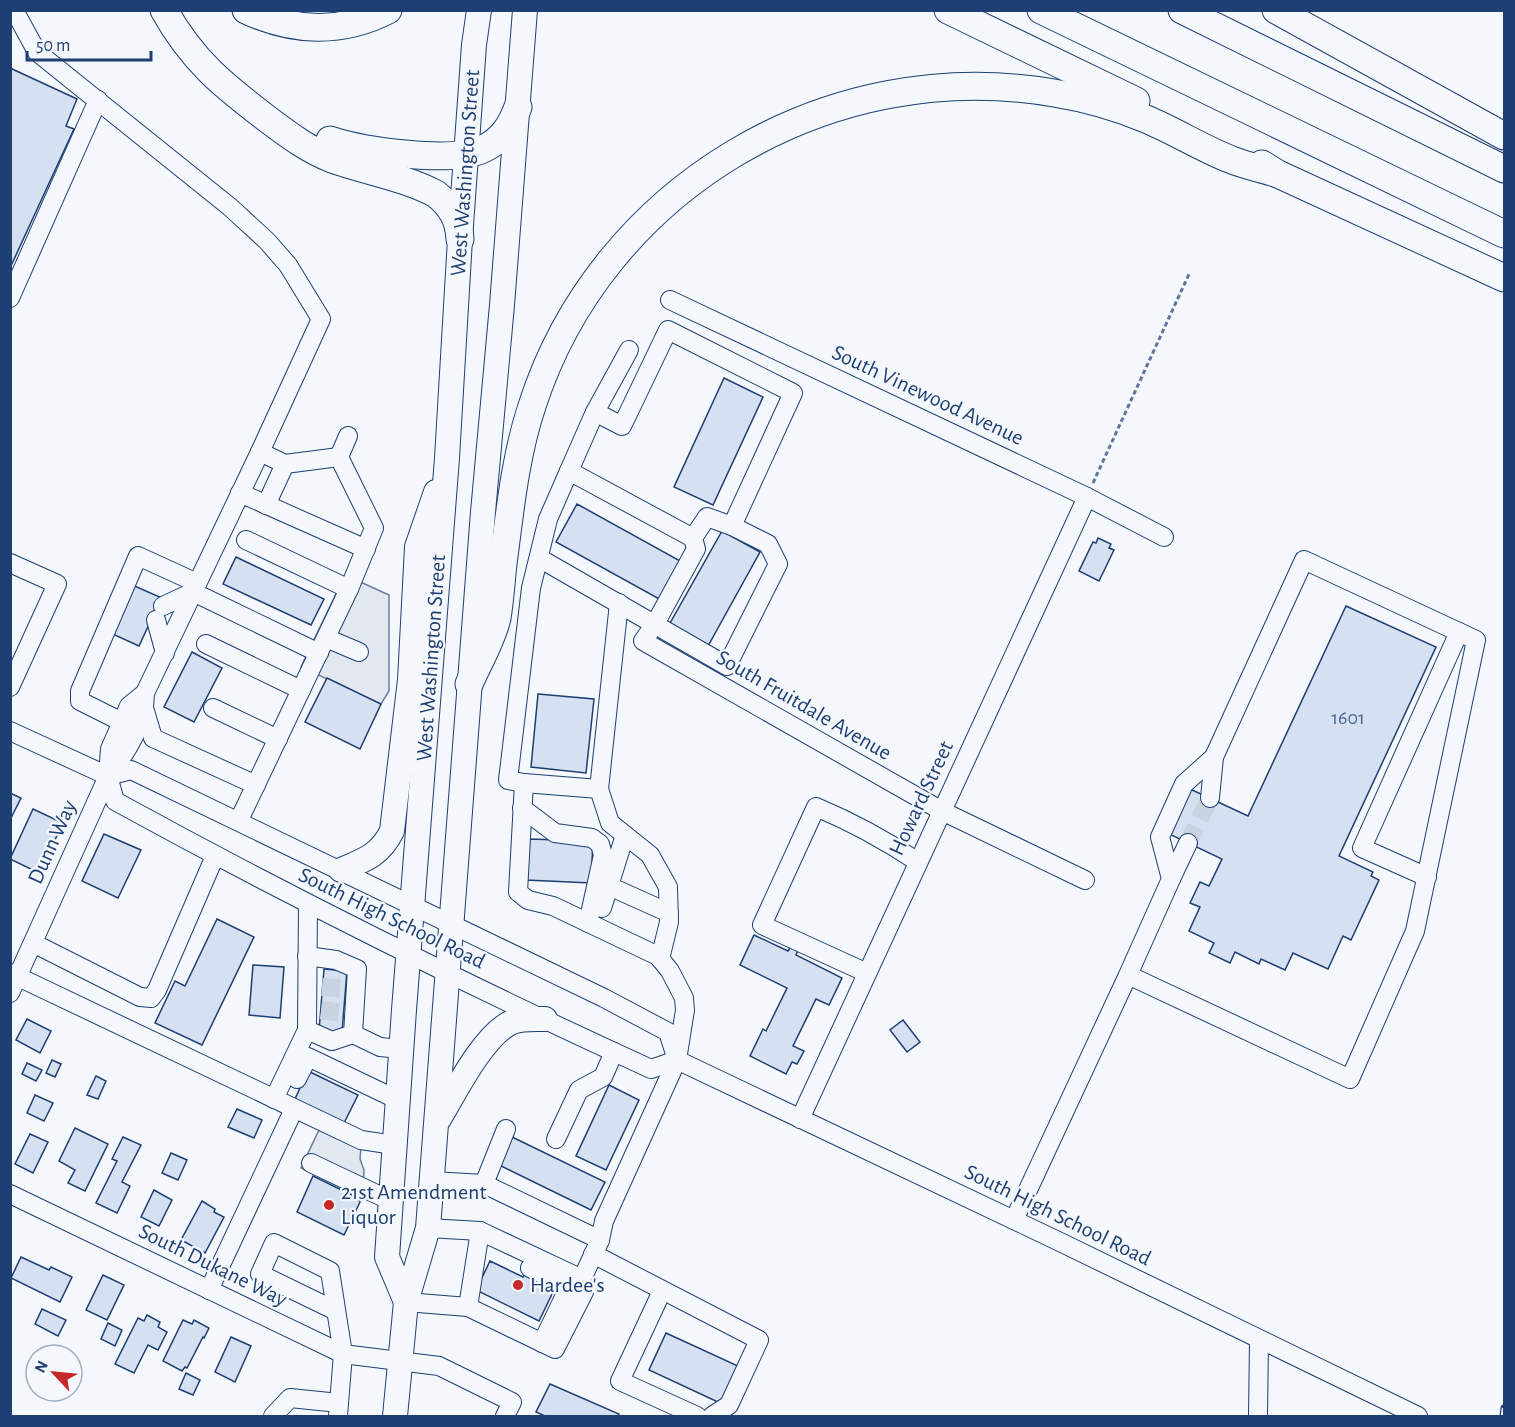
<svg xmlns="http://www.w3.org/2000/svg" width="1515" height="1427" viewBox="0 0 1515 1427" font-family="'Alegreya Sans',sans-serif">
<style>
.parking{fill:#e3e8f0;stroke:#687fa3;stroke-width:1.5}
.building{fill:#d5e0f0;stroke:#1d3f73;stroke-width:1.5}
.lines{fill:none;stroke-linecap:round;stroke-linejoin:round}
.minor-tunnel{stroke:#c9d2e0;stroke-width:18;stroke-dasharray:18 9;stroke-linecap:butt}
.minor-casing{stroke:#1d3f73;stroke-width:20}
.major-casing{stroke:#1d3f73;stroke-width:26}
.highway-casing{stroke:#1d3f73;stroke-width:29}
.path{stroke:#5e769c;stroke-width:3;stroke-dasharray:4.5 3;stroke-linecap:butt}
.minor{stroke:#f4f7fb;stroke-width:18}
.major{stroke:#f4f7fb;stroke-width:24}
.highway{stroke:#f4f7fb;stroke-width:27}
.rail-casing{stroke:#1d3f73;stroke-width:7}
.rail{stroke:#f4f7fb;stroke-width:4.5;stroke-dasharray:14;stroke-linecap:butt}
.poi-dot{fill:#c62828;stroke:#f4f7fb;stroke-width:2}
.labels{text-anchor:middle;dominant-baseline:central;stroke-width:4.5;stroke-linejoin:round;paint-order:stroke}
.number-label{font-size:20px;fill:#4b6792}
.street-label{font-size:22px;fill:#1d3f73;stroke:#f4f7fb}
.poi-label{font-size:22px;fill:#1d3f73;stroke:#f4f7fb;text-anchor:start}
</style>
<rect width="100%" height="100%" fill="#f4f7fb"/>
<!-- parking -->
<g class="parking">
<path d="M345 575 389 595V691L381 704 301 667Z"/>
<path d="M319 1130 361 1147 360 1159 364 1170 362 1198 301 1168Z"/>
</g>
<!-- building -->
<g class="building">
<path d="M10 68 77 99 66 126 74 129 10 268Z"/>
<path d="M724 378 763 397 713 505 674 487Z"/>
<path d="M577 504 682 562 661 600 556 542Z"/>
<path d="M722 531 760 552 708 646 669 625Z"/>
<path d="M1098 538 1111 544 1109 548 1114 550 1099 581 1079 571 1093 542 1096 543Z"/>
<path d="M236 557 324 599 311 625 223 584Z"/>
<path d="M130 584 162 598 167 608 161 621 152 618 139 646 108 632Z"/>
<path d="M1346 606 1436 647 1339 856 1373 872 1371 876 1379 880 1351 940 1343 936 1328 969 1293 953 1285 970 1261 959 1259 964 1235 952 1230 963 1209 953 1214 943 1189 931 1200 907 1190 903 1200 882 1209 886 1222 859 1167 833 1188 788 1248 816Z"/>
<path d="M192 652 222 668 194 722 164 707Z"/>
<path d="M327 678 381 704 360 749 305 722Z"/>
<path d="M538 694 594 699 586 773 531 767Z"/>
<path d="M10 793 21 798 10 820Z"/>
<path d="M33 809 63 823 39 873 10 859Z"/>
<path d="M104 834 141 850 118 898 82 881Z"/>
<path d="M528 839 593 841 591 883 526 880Z"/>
<path d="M217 919 254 937 202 1045 155 1023 175 981 185 986Z"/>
<path d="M754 935 788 951 791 946 798 950 796 955 842 978 829 1005 816 999 793 1046 804 1051 797 1064 792 1062 786 1074 750 1056 763 1029 766 1031 787 988 740 965Z"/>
<path d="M253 965 284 967 280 1018 249 1015Z"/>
<path d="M324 969 347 971 342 1032 319 1031Z"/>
<path d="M27 1019 51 1031 40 1053 16 1040Z"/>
<path d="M903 1020 920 1042 907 1052 890 1030Z"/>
<path d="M52 1060 61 1064 55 1077 46 1073Z"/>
<path d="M27 1063 42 1070 36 1081 22 1074Z"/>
<path d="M308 1071 358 1095 344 1123 295 1099Z"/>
<path d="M96 1076 106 1081 98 1099 87 1095Z"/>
<path d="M609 1085 639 1100 606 1170 576 1156Z"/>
<path d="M35 1095 53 1103 44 1121 27 1113Z"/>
<path d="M237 1109 262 1120 254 1138 228 1127Z"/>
<path d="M75 1128 108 1144 85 1191 68 1183 75 1170 59 1161Z"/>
<path d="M30 1134 48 1142 33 1173 15 1164Z"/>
<path d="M510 1136 605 1182 591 1210 497 1164Z"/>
<path d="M123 1137 141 1145 122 1182 130 1186 117 1213 96 1203 117 1161 112 1159Z"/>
<path d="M171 1153 187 1160 178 1180 162 1173Z"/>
<path d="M313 1176 358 1198 360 1202 344 1235 297 1212Z"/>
<path d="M154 1190 172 1200 159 1226 141 1217Z"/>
<path d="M202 1201 215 1209 214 1212 224 1217 205 1253 181 1240Z"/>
<path d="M21 1257 49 1270 51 1267 72 1277 60 1302 11 1278Z"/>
<path d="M490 1261 523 1277 527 1270 537 1275 533 1283 553 1292 539 1321 476 1290Z"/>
<path d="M103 1275 124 1285 107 1320 86 1310Z"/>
<path d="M42 1309 66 1320 58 1336 35 1324Z"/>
<path d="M147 1315 160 1322 158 1327 167 1332 158 1350 148 1345 134 1373 115 1364 138 1318 144 1321Z"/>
<path d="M183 1320 192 1324 194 1320 209 1328 204 1338 203 1337 187 1368 185 1367 182 1371 163 1361Z"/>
<path d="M108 1323 122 1330 115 1346 101 1339Z"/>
<path d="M666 1333 738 1366 720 1403 649 1370Z"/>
<path d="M231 1337 251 1346 235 1382 215 1372Z"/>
<path d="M186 1373 200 1380 193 1395 179 1389Z"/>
<path d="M550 1384 619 1414 618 1416H545L536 1412Z"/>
</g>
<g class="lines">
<!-- minor-tunnel -->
<g class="minor-tunnel">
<path d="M1188 843 1210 798"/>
<path d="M322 987 346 989"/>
<path d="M321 1010 344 1013"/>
</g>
<!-- minor casing -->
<g class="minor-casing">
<g id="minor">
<path d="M14 10 37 52 230 207 267 241 288 265 321 319 260 452 145 693"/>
<path d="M10 298 98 100"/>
<path d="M670 300 1087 497 1164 537"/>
<path d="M595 412 629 350"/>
<path d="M260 452 285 464 339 457"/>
<path d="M569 471 595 412 622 426 668 330 793 393 732 526"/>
<path d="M240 493 366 549"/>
<path d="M266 505 285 464"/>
<path d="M246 540 349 589"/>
<path d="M539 558 727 666 778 564 768 544 732 526 707 517 693 538"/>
<path d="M10 563 57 584 10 687"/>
<path d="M619 603 599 789 524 783 508 780 531 588 548 519 569 471 693 538 696 549 655 624 643 641 942 811 1085 880"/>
<path d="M163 606 193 592 319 653"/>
<path d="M156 620 165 653"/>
<path d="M326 638 359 652"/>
<path d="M206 644 301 690"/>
<path d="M213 708 278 739"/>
<path d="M145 711 153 738 256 785"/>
<path d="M122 722 80 701V691L138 556 197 583"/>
<path d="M10 731 108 776 131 770 604 998 668 1032 677 1060"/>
<path d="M524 783 518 892 528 900 553 906 658 956 670 971 684 998 685 1010 677 1060 604 1221 600 1240 582 1279"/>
<path d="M599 789 610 823 650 855 668 887 669 922 660 959"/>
<path d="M1210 798 1214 757"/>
<path d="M522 808 555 833 592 838 600 844 603 855 588 923"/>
<path d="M239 820 349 589 374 528 339 457 348 436"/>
<path d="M1427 877 1362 848 1459 632"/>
<path d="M1171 879 1188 843"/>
<path d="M609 886 669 913"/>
<path d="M602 908 625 835"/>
<path d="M33 943 140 997 151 998 157 990 215 856"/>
<path d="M307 956 336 960 357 969 353 1034"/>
<path d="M10 973 361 1140 394 1145"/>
<path d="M867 973 762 925 816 807C852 822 885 840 918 862"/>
<path d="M10 993 108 776C127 752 145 724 145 693L129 706 110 749 108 776 115 801C290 897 469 986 651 1069L677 1060 1058 1241 1418 1416"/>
<path d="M307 1030 332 1041 353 1034 380 1047 401 1049"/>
<path d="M297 1079 308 1057 398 1100"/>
<path d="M274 1099 307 1030 308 904"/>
<path d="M800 1119 1087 497"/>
<path d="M556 1139 579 1090 603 1077 614 1052"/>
<path d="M311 1163 391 1201"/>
<path d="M432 1181 484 1184 600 1240"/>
<path d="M484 1184 506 1129"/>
<path d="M10 1194 343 1354 439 1366 512 1402 505 1416"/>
<path d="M1014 1220 1128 975 1350 1079 1415 931 1476 640 1304 560 1214 757 1184 784 1160 837 1171 879 1128 975"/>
<path d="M593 1254 759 1340 729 1405 712 1416"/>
<path d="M530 1268 569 1287 542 1343"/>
<path d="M209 1290 294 1109"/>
<path d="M662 1291 620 1381 697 1416"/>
<path d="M406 1302 468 1307 555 1349 584 1292 582 1279 480 1231 428 1228"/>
<path d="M468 1307 480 1231"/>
<path d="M336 1311 260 1274 274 1243 330 1271 343 1354 338 1416"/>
<path d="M273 1416 290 1398 339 1403"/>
<path d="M1258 1416 1259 1340"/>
</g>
</g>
<!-- major casing -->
<g class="major-casing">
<g id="major">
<path d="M341 870C365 860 380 855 392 831L410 680 417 547 436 492"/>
<path d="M439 1119C455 1092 484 1034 512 1022 522 1018 534 1019 545 1019"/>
<path d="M406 1302 387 1257 404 1010 447 458 460 239 474 45 479 10"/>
<path d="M395 1416 406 1302 428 1228 483 512 502 305 525 10"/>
</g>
</g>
<!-- highway casing -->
<g class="highway-casing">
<g id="highway">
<path d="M164 10C193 62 224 86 270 121 290 136 309 150 332 159 366 171 404 177 436 194 451 206 459 219 460 239"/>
<path d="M246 10C293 32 342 34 388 10"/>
<path d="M948 10 1136 101"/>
<path d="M1041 10 1504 234"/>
<path d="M1182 10 1504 169"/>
<path d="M1276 10 1504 136"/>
<path d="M330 140C364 151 452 164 483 149 502 140 511 126 518 107"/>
<path d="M1262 164 1278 174 1504 278"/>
<path d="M469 684C478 663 492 640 497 618 500 600 501 582 503 564 510 511 515 457 532 406 602 188 829 54 1054 93 1085 98 1117 107 1146 119 1175 131 1203 149 1232 160 1247 166 1263 169 1278 174"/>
</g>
</g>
<!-- path -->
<path class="path" d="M1093 483 1190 272"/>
<!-- minor -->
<use href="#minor" class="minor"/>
<!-- major -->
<use href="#major" class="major"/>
<!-- highway -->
<use href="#highway" class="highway"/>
<!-- rail casing -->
<g class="rail-casing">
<path id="rail" d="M1503 1416 1504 1408"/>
</g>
<!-- rail -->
<use href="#rail" class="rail"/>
</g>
<!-- markers -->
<g class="poi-dot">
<circle cx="329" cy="1205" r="6"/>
<circle cx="518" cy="1285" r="6"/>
</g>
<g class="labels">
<!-- number labels -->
<g class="number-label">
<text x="1348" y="718">1601</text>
</g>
<!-- street labels -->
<g class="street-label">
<text transform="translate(465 173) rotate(-86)">West Washington Street</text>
<text transform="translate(928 395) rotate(25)">South Vinewood Avenue</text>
<text transform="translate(431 658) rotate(-86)">West Washington Street</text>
<text transform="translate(804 705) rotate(30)">South Fruitdale Avenue</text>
<text transform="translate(921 798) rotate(-65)">Howard Street</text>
<text transform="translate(52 842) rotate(-66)">Dunn Way</text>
<text transform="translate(392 918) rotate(26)">South High School Road</text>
<text transform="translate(1058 1215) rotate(26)">South High School Road</text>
<text transform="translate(213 1265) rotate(26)">South Dukane Way</text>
</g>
<!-- poi labels -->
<g class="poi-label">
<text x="341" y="1192">21st Amendment<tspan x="341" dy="25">Liquor</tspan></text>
<text x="530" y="1285">Hardee's</text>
</g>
</g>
<!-- border -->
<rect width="1515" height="1427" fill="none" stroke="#1d3f73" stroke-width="24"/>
<!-- north arrow -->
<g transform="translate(54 1373) rotate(296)"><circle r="28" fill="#f4f7fb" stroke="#9eadc5" stroke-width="1.5"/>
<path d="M0-4.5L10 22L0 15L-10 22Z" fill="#c62828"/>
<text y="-9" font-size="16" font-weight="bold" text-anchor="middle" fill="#1d3f73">N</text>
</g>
<!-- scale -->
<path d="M27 51v9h124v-9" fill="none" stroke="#1d3f73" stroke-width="3"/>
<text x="36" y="51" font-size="18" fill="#1d3f73" stroke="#f4f7fb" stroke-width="4.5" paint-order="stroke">50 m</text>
</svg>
